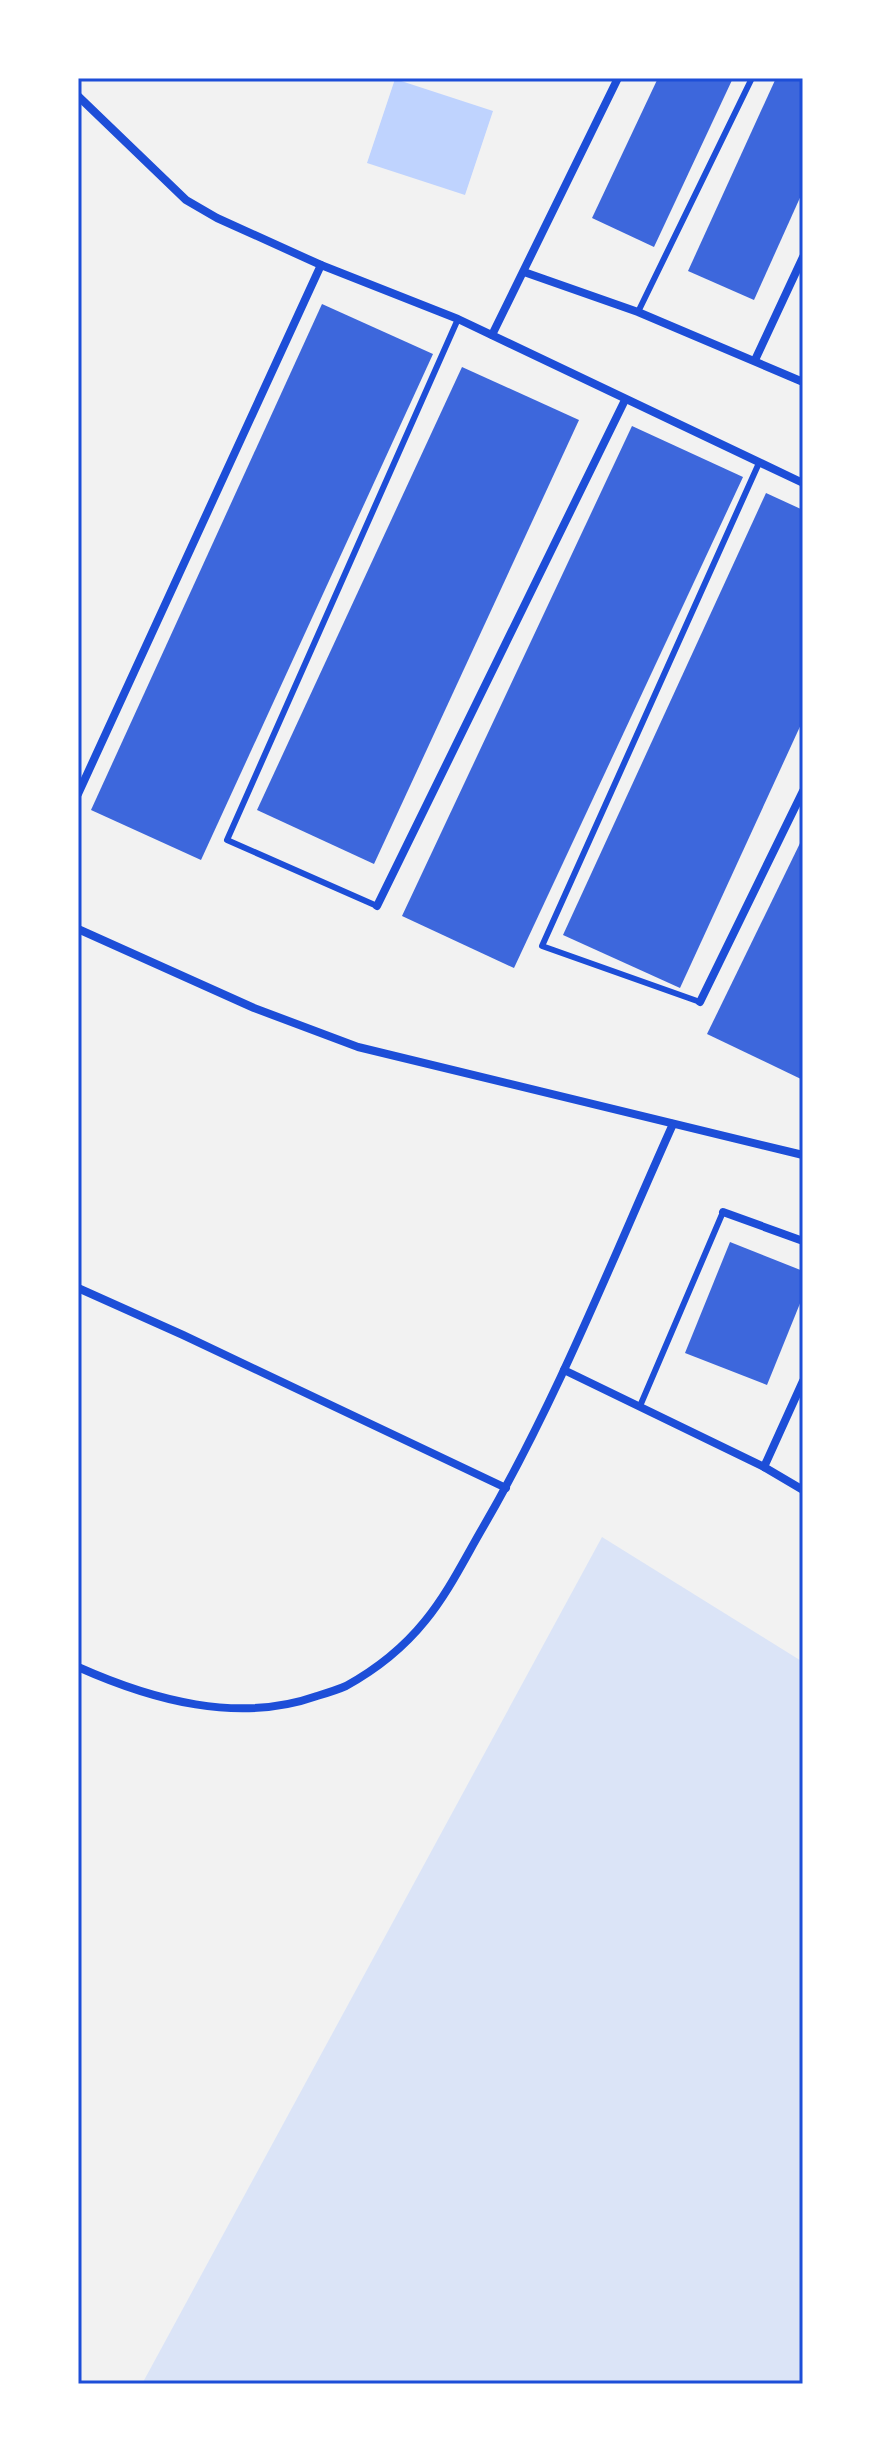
<svg xmlns="http://www.w3.org/2000/svg" width="881" height="2462" viewBox="0 0 881 2462" font-family="Rubik,sans-serif">
<style>
.green{fill:#dbe4f7}
.water{fill:#bfd3fe}
.building{fill:#3d67dc}
.lines{fill:none;stroke-linecap:round;stroke-linejoin:round}
.service{stroke:#1d4ed8;stroke-width:6}
.minor{stroke:#1d4ed8;stroke-width:8}
.neatline{fill:none;stroke:#1d4ed8;stroke-width:3}
</style>
<rect width="100%" height="100%" fill="#f2f2f2"/>
<!-- green -->
<path class="green" d="M602 1537 803 1662V2384H142Z"/>
<!-- water -->
<path class="water" d="M395 79 493 111 465 195 367 163Z"/>
<!-- building -->
<g class="building">
<path d="M658 78H733L654 247 592 218Z"/>
<path d="M776 78H803V191L754 300 688 271Z"/>
<path d="M322 304 433 354 201 860 91 810Z"/>
<path d="M462 367 579 420 374 864 257 810Z"/>
<path d="M632 426 743 477 514 968 402 916Z"/>
<path d="M766 493 803 510V720L680 988 563 935Z"/>
<path d="M803 837V1080L707 1034Z"/>
<path d="M730 1242 803 1271V1296L767 1385 685 1353Z"/>
</g>
<g class="lines">
<!-- service -->
<g class="service">
<path d="M638 312 752 78"/>
<path d="M377 906 227 840 458 319"/>
<path d="M700 1002 542 946 759 463"/>
<path d="M640 1406 723 1212"/>
</g>
<!-- minor -->
<g class="minor">
<path d="M78 96 186 200 217 218 321 265 458 319 803 483"/>
<path d="M524 272 638 312 803 382"/>
<path d="M492 335 618 78"/>
<path d="M755 360 803 257"/>
<path d="M78 794 321 265"/>
<path d="M377 906 625 400"/>
<path d="M78 929 254 1008 358 1047 803 1155"/>
<path d="M700 1002 803 791"/>
<path d="M723 1212 803 1241"/>
<path d="M78 1288 183 1335 506 1488"/>
<path d="M564 1370 764 1467 803 1490"/>
<path d="M764 1467 803 1381"/>
<path d="M78 1667C152 1700 238 1724 317 1696 327 1693 337 1690 346 1686 375 1670 404 1647 425 1621 448 1593 464 1560 482 1529 557 1400 612 1260 673 1124"/>
</g>
</g>
<!-- border -->
<rect width="881" height="2462" fill="none" stroke="#ffffff" stroke-width="160"/>
<rect x="80" y="80" width="721" height="2302" class="neatline"/>
</svg>
